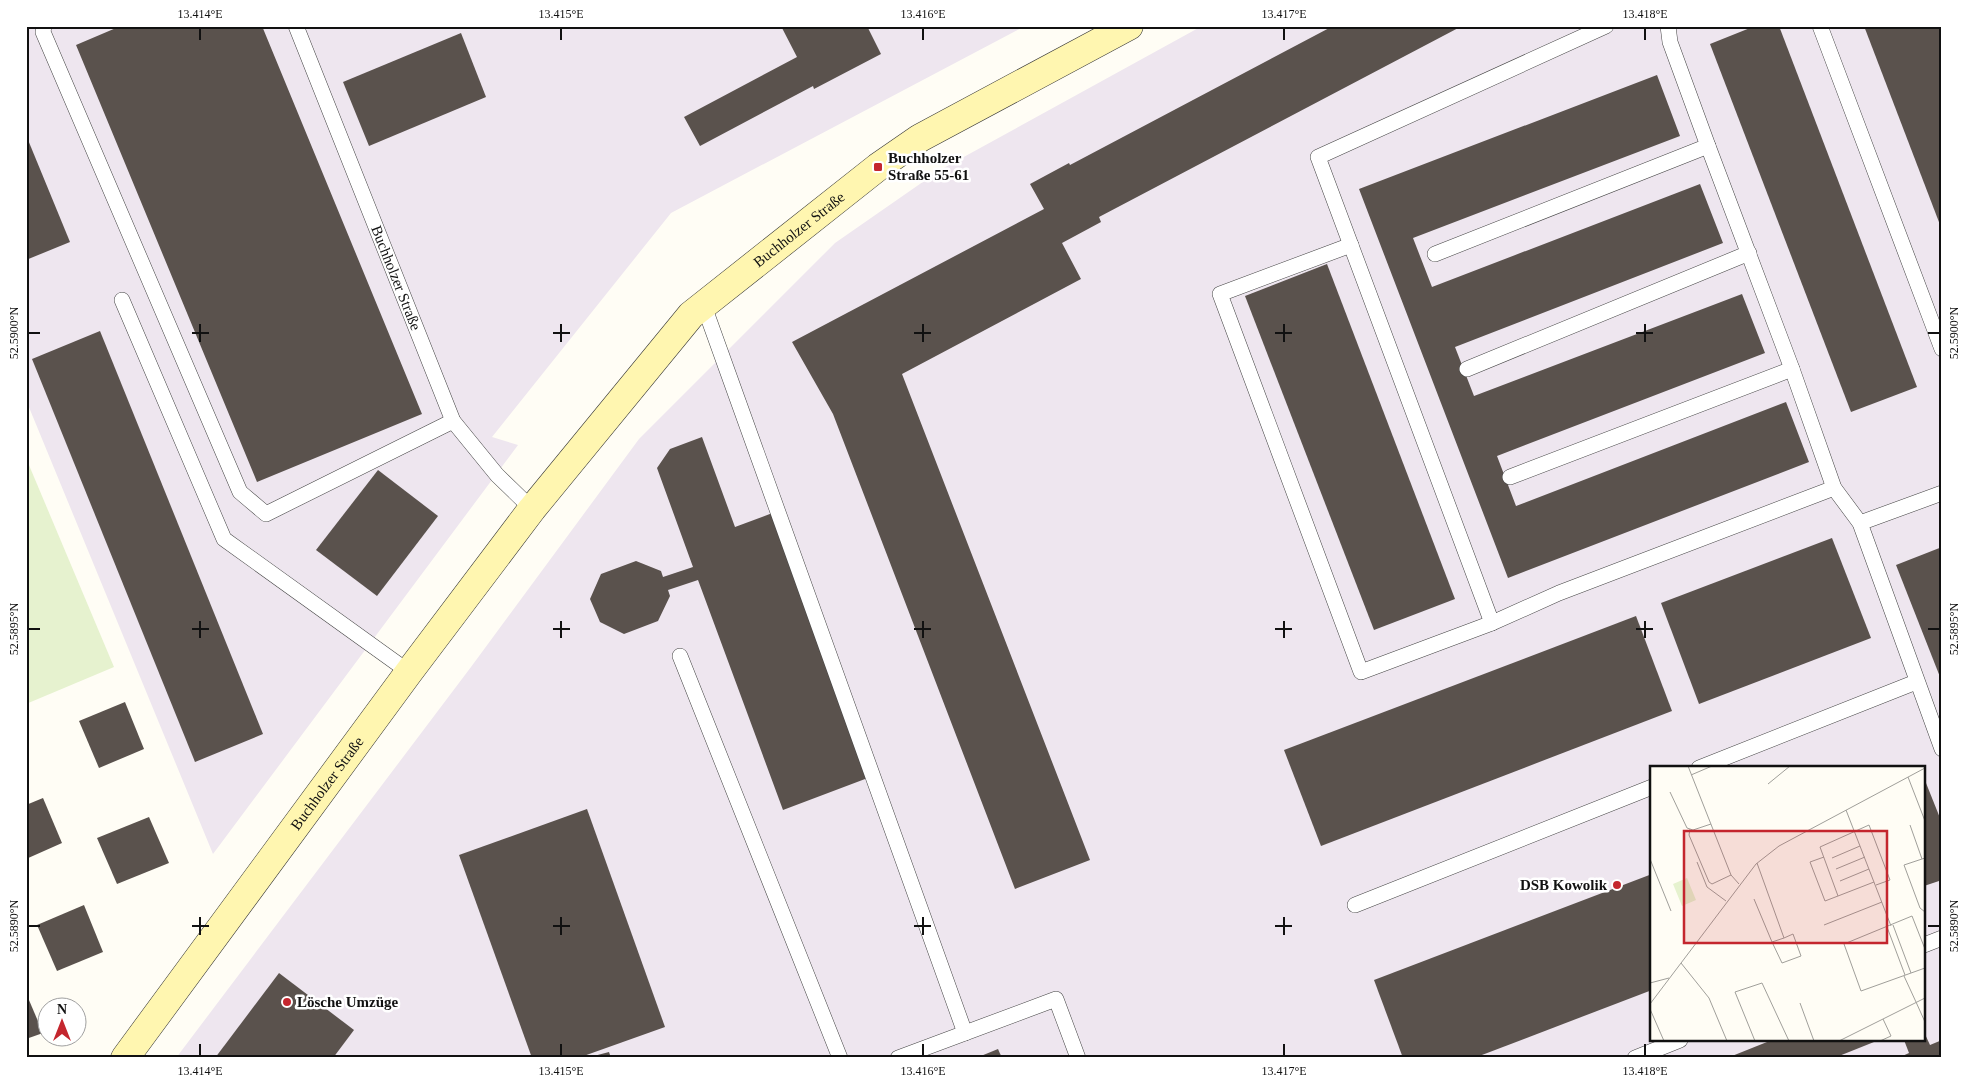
<svg xmlns="http://www.w3.org/2000/svg" width="1968" height="1084" viewBox="0 0 1968 1084" font-family="'Times New Roman',serif">
<style>
.industrial{fill:#eee6ef;fill-rule:evenodd}
.pitch{fill:#e6f2cf}
.building{fill:#5a524d}
.lines{fill:none;stroke-linecap:round;stroke-linejoin:round}
.lane-casing{stroke:#444;stroke-width:16}
.secondary-casing{stroke:#333;stroke-width:29}
.lane{stroke:#fff;stroke-width:15}
.secondary{stroke:#fff6b0;stroke-width:28}
.ticks{fill:none;stroke:#111;stroke-width:2}
.poi-dot{fill:#c4262e;stroke:#fff;stroke-width:2}
.labels{text-anchor:middle;dominant-baseline:central;stroke-width:5;stroke-linejoin:round;paint-order:stroke}
.poi-label{font-size:15px;font-weight:bold;fill:#111;stroke:#fff;text-anchor:start}
.street-label{font-size:15px;fill:#111;stroke:#fff}
.inset-road{fill:none;stroke:#a09f9a;stroke-width:1}
.view{fill:#c4262e;fill-opacity:0.15;stroke:#c4262e;stroke-width:2.5}
.inset-edge{fill:none;stroke:#111;stroke-width:2.5}
.neatline{fill:none;stroke:#111;stroke-width:2}
.ticks-label{font-size:12px;text-anchor:middle;fill:#111}
</style>
<rect width="100%" height="100%" fill="#fffdf5"/>
<!-- industrial -->
<g class="industrial">
<path d="M26 26H1025L671 213 492 437 518 445 213 854 26 400Z"/>
<path d="M1202 26H1942V1058H176L471 667 639 439 835 243 940 170ZM1652 768H1924V1040H1652Z"/>
</g>
<!-- pitch -->
<path class="pitch" d="M26 458 114 667 26 704Z"/>
<!-- building -->
<g class="building">
<path d="M115 26H262L422 414 257 482 76 45 116 28Z"/>
<path d="M781 26H867L881 54 814 89 813 86 700 146 684 117 797 57Z"/>
<path d="M1333 26H1462L1099 217 1101 222 1062 243 1081 279 902 374 1090 860 1015 889 833 414 792 342 1044 209 1030 184 1069 163 1070 165Z"/>
<path d="M1755 26H1779L1917 387 1851 412 1710 44Z"/>
<path d="M1864 26H1942V230Z"/>
<path d="M461 33 486 97 369 146 343 82Z"/>
<path d="M1657 75 1680 136 1413 238 1432 287 1700 184 1723 243 1455 347 1474 396 1742 294 1765 353 1497 456 1516 506 1786 402 1809 462 1508 578 1359 189Z"/>
<path d="M26 135 70 242 26 260Z"/>
<path d="M1327 264 1455 599 1374 630 1245 296Z"/>
<path d="M100 331 263 734 195 762 32 359Z"/>
<path d="M702 437 735 527 775 512 873 776 783 810 698 580 668 590 670 596 658 621 624 634 600 622 590 599 601 574 636 561 661 571 663 577 693 567 657 468 670 449Z"/>
<path d="M378 470 438 516 377 596 316 550Z"/>
<path d="M1832 538 1871 638 1699 704 1661 603Z"/>
<path d="M1942 547V682L1896 565Z"/>
<path d="M1636 616 1672 711 1321 846 1284 750Z"/>
<path d="M125 702 144 749 99 768 79 721Z"/>
<path d="M1924 778 1942 823V880L1924 886Z"/>
<path d="M43 798 62 843 26 859V805Z"/>
<path d="M587 809 665 1027 578 1058H532L459 855Z"/>
<path d="M149 817 169 863 117 884 97 838Z"/>
<path d="M1652 874V990L1474 1058H1403L1374 980Z"/>
<path d="M84 905 103 952 57 971 37 925Z"/>
<path d="M279 973 354 1030 333 1058H215Z"/>
<path d="M26 993 43 1033 26 1039Z"/>
<path d="M1924 1032 1930 1045 1942 1040V1058H1898L1909 1053 1904 1040H1924Z"/>
<path d="M1772 1040H1879L1834 1058H1727Z"/>
<path d="M998 1049 1002 1058H976Z"/>
<path d="M609 1052 611 1058H590V1057Z"/>
</g>
<g class="lines">
<!-- lane casing -->
<g class="lane-casing">
<g id="lane">
<path d="M44 26 43 32 240 492 266 514 453 421"/>
<path id="s1" d="M296 26 453 421 497 475 532 509"/>
<path d="M1606 26 1318 157 1492 623 1559 593 1834 488"/>
<path d="M1668 26 1670 42 1708 146 1792 369 1834 488 1860 523 1942 749"/>
<path d="M1820 26 1942 349"/>
<path d="M1351 245 1220 294 1361 672 1492 623"/>
<path d="M1435 254 1708 146"/>
<path d="M122 300 224 539 409 672"/>
<path d="M704 306 965 1033"/>
<path d="M1467 369 1749 253"/>
<path d="M1510 477 1792 369"/>
<path d="M1860 523 1942 493"/>
<path d="M680 656 840 1058"/>
<path d="M1699 768 1916 682"/>
<path d="M1355 905 1652 787"/>
<path d="M1924 945 1942 938"/>
<path d="M898 1058 1056 999 1078 1058"/>
<path d="M1635 1058 1680 1040"/>
</g>
</g>
<!-- secondary casing -->
<g class="secondary-casing">
<g id="secondary">
<path id="s2" d="M125 1058 409 672 532 509 691 315 878 167 920 138 1129 26"/>
</g>
</g>
<!-- lane -->
<use href="#lane" class="lane"/>
<!-- secondary -->
<use href="#secondary" class="secondary"/>
</g>
<!-- ticks -->
<path class="ticks" d="M200 28V40M561 28V40M923 28V40M1284 28V40M1645 28V40M200 324V342M561 324V342M923 324V342M1284 324V342M1645 324V342M28 333H40M192 333H209M553 333H570M914 333H931M1275 333H1292M1636 333H1653M1928 333H1940M200 621V638M561 621V638M923 621V638M1284 621V638M1645 621V638M28 629H40M192 629H209M553 629H570M914 629H931M1275 629H1292M1636 629H1653M1928 629H1940M200 917V935M561 917V935M923 917V935M1284 917V935M28 926H40M192 926H209M553 926H570M914 926H931M1275 926H1292M1928 926H1940M200 1044V1056M561 1044V1056M923 1044V1056M1284 1044V1056M1645 1044V1056"/>
<!-- markers -->
<g class="poi-dot">
<rect x="873" y="162" width="10" height="10" rx="2.5"/>
<circle cx="1617" cy="885" r="5"/>
<circle cx="287" cy="1002" r="5"/>
</g>
<g class="labels">
<!-- poi labels -->
<g class="poi-label">
<text x="888" y="158">Buchholzer<tspan x="888" dy="17">Straße 55-61</tspan></text>
<text x="1607" y="885" text-anchor="end">DSB Kowolik</text>
<text x="297" y="1002">Lösche Umzüge</text>
</g>
<!-- street labels -->
<g class="street-label">
<text stroke="none"><textPath href="#s2" startOffset="1072">Buchholzer Straße</textPath></text>
<text stroke="none"><textPath href="#s1" startOffset="271">Buchholzer Straße</textPath></text>
<text stroke="none"><textPath href="#s2" startOffset="341">Buchholzer Straße</textPath></text>
</g>
</g>
<!-- overview -->
<g transform="translate(1650 766)">
<rect width="275" height="275" fill="#fffdf5"/>
<path d="M37 112 46 134 32 140 23 118Z" fill="#e6f2cf"/>
<path class="inset-road" d="M38 0 81 109 89 118M41 9 62 0M258 11 275 55M118 18 140 0M20 26 37 62 43 64 61 58M196 44 241 160M260 59 272 93M40 63 39 69 59 116 62 118 81 109M174 91 160 96 175 135 188 130M182 92 210 80M275 92 254 99 270 142 275 146M0 93 21 145M47 96 57 121 76 135M107 97 134 172 143 168 151 190 132 197 122 176 134 172M186 103 215 91M190 115 219 103M224 116 188 130 170 81 219 59 240 114 226 119M104 133 122 176M174 159 232 136M243 159 261 207M237 161 255 209M275 183 262 150 194 178 211 225 275 202M31 197 59 232 77 275M254 210 266 236M0 217 19 212M266 236 275 256M150 237 164 275M0 238 106 98 129 80 275 2M0 243 14 275M105 275 85 226 112 217 139 275M189 275 275 232M230 275 241 270 233 253"/>
<path class="view" d="M34 65H237V177H34Z"/>
<rect width="275" height="275" class="inset-edge"/>
</g>
<!-- border -->
<rect width="1968" height="1084" fill="none" stroke="#ffffff" stroke-width="55"/>
<!-- north arrow -->
<g transform="translate(62 1022)"><circle r="24" fill="#ffffff" stroke="#a0a0a0"/>
<path d="M0-4L9 19L0 12L-9 19Z" fill="#c4262e"/>
<text y="-8" font-size="14" font-weight="bold" text-anchor="middle" fill="#111111">N</text>
</g>
<rect x="28" y="28" width="1912" height="1028" class="neatline"/>
<g class="ticks-label">
<text x="200" y="18">13.414°E</text>
<text x="561" y="18">13.415°E</text>
<text x="923" y="18">13.416°E</text>
<text x="1284" y="18">13.417°E</text>
<text x="1645" y="18">13.418°E</text>
<text transform="translate(14 333) rotate(-90)" y="4">52.5900°N</text>
<text transform="translate(1954 333) rotate(-90)" y="4">52.5900°N</text>
<text transform="translate(14 629) rotate(-90)" y="4">52.5895°N</text>
<text transform="translate(1954 629) rotate(-90)" y="4">52.5895°N</text>
<text transform="translate(14 926) rotate(-90)" y="4">52.5890°N</text>
<text transform="translate(1954 926) rotate(-90)" y="4">52.5890°N</text>
<text x="200" y="1075">13.414°E</text>
<text x="561" y="1075">13.415°E</text>
<text x="923" y="1075">13.416°E</text>
<text x="1284" y="1075">13.417°E</text>
<text x="1645" y="1075">13.418°E</text>
</g>
</svg>
